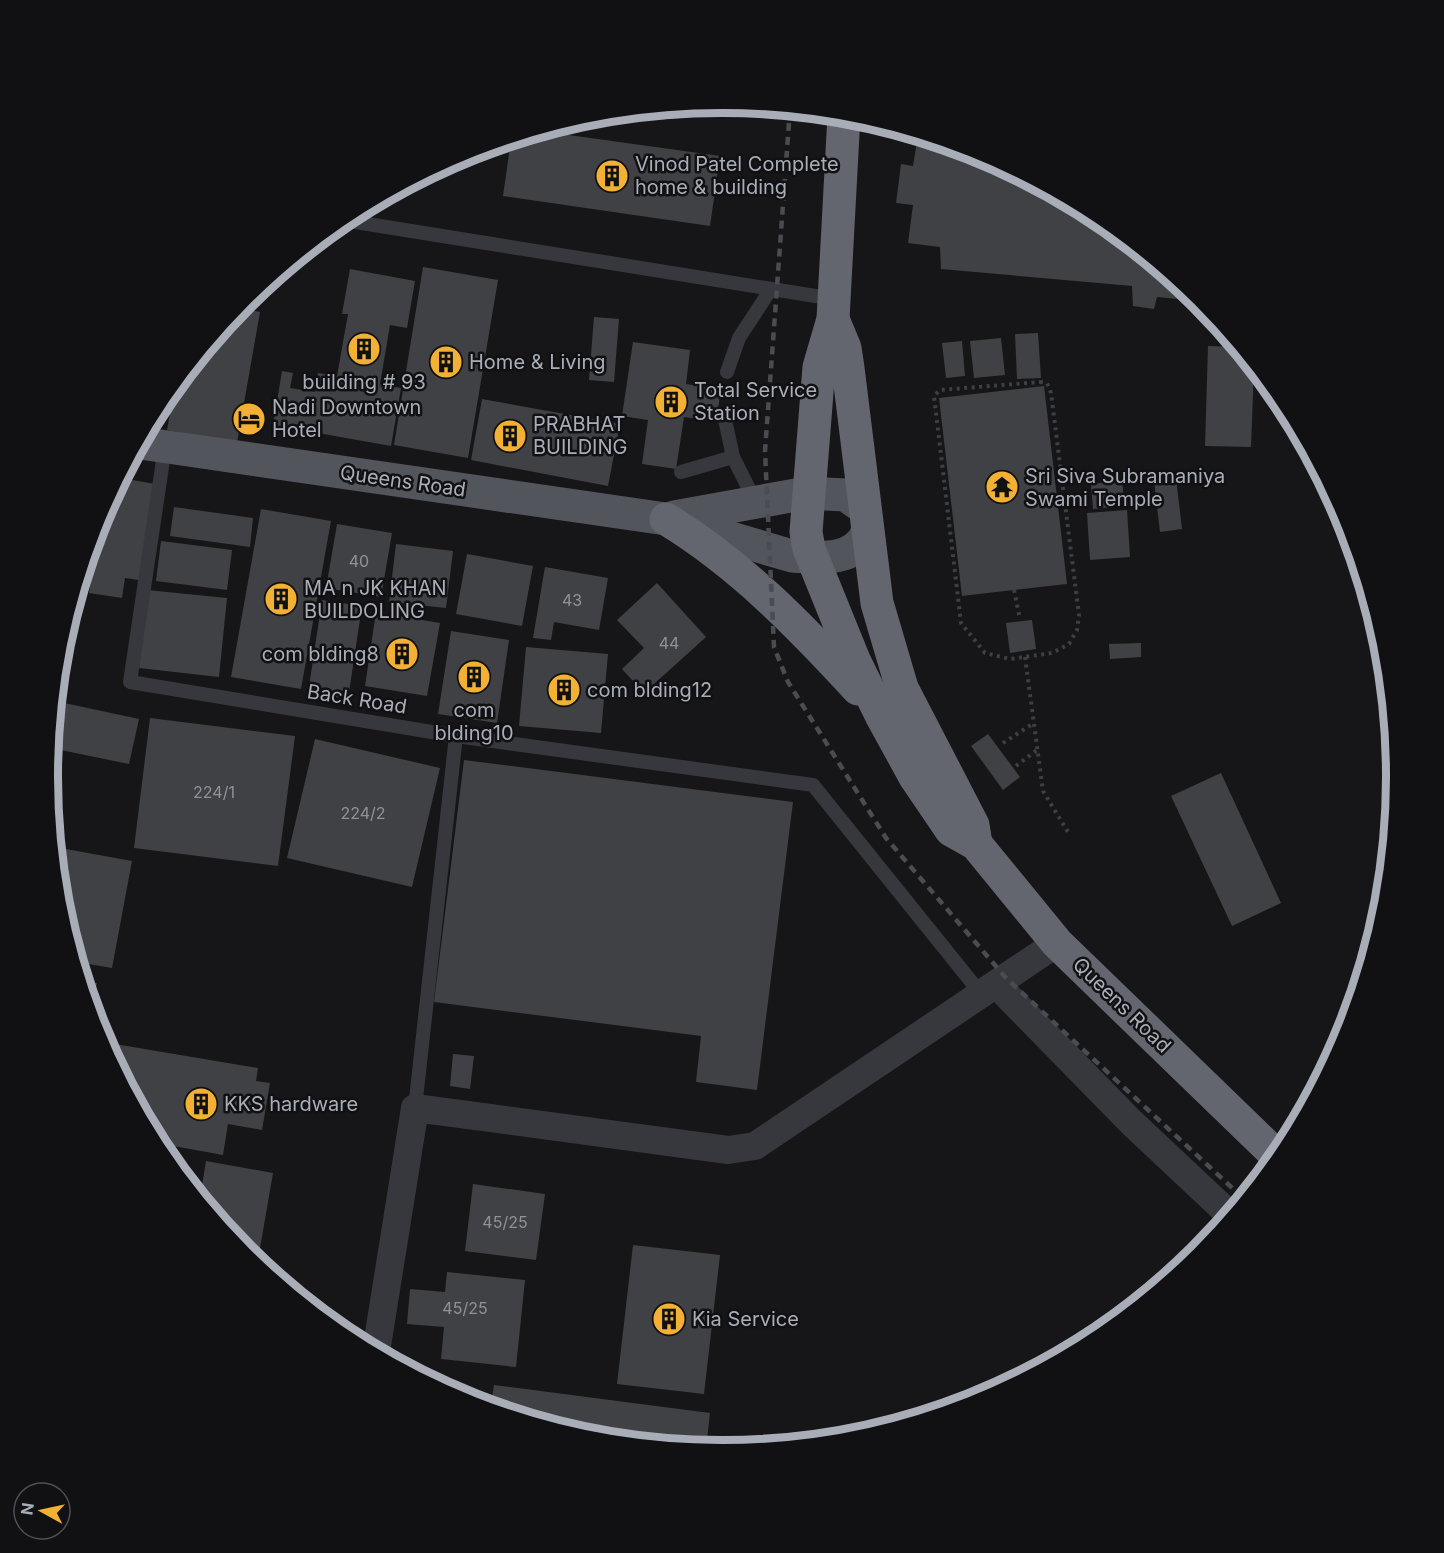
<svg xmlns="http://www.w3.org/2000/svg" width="1444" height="1553" viewBox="0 0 1444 1553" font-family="Inter,sans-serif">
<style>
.building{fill:#404145}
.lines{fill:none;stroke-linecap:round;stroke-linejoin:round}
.path{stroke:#3d3f44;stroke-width:4;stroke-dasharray:3 4.5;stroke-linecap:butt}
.lane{stroke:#37383d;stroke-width:14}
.street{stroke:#37383d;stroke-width:28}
.primary{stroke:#53555c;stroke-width:33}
.highway{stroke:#63666e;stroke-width:33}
.rail{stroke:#4a4c52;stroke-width:4.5;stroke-dasharray:8 6;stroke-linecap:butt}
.labels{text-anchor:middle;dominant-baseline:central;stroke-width:5;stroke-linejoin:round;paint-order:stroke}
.number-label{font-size:16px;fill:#8e929b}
.poi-label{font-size:20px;fill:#a8adb8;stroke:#111113;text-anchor:start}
.street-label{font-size:20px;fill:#a8adb8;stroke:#111113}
.rim{fill:none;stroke:#a8adb8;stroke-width:8}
</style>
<rect width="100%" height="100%" fill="#161618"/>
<!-- building -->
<g class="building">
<path d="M540 131 720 156 710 226 503 196 511 140Z"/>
<path d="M918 135 980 154 1097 216 1199 301 1157 297 1154 309 1133 306 1132 286 941 269 940 247 908 243 913 205 896 203 901 164 913 166Z"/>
<path d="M423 267 498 280 468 458 394 445Z"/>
<path d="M350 269 415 281 407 328 390 325 380 384 401 388 391 446 273 425 282 371 293 373 290 388 315 392 318 373 337 376 348 314H342Z"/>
<path d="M239 308 260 312 237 443 167 430 175 385Z"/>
<path d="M594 317 619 319 614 382 589 380Z"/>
<path d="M1038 333 1041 378 1017 379 1015 334Z"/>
<path d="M1001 338 1005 375 974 378 970 341Z"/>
<path d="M962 341 965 376 946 378 942 343Z"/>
<path d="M633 342 690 350 686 384 721 389 716 422 684 417 676 469 642 464 648 420 622 416Z"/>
<path d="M1208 346 1237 347 1254 367 1251 447 1205 446Z"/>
<path d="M1044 386 1067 584 962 596 939 398Z"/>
<path d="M482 399 620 424 608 486 471 460Z"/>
<path d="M121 478 155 484 139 580 125 578 122 598 89 593 103 511Z"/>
<path d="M1176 478 1182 529 1160 532 1154 481Z"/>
<path d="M1122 481 1125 506 1093 509 1091 484Z"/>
<path d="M174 507 253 518 250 547 170 536Z"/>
<path d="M261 509 331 521 301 689 231 677Z"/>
<path d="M1127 510 1130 557 1090 560 1087 513Z"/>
<path d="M337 524 392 533 381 597 326 588Z"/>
<path d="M161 541 232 550 227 590 156 581Z"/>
<path d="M396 544 453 551 446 608 389 602Z"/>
<path d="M467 554 533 566 522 626 456 614Z"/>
<path d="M545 567 608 578 599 630 554 622 551 640 533 638Z"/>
<path d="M657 583 706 637 644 693 622 669 644 648 617 620Z"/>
<path d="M147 590 227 598 219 677 139 668Z"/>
<path d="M322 600 362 606 348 699 308 693Z"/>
<path d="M376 612 440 623 427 696 365 686Z"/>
<path d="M1032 620 1036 649 1010 653 1006 623Z"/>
<path d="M451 631 509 640 497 723 438 714Z"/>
<path d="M1141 643V657L1110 659 1109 644Z"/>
<path d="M526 647 608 654 601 733 519 726Z"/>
<path d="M55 701 139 719 129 764 51 748Z"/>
<path d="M150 718 295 736 278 866 134 848Z"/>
<path d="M988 734 1020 777 1003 790 971 746Z"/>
<path d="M315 739 440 768 412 887 287 858Z"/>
<path d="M464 760 793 802 757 1090 696 1082 701 1036 434 1002Z"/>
<path d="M1221 773 1281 903 1232 926 1171 796Z"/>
<path d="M55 847 132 861 112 968 77 962 61 908Z"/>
<path d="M83 980 97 983 91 1009 87 993Z"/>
<path d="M103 1042 258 1068 256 1081 270 1083 262 1130 228 1124 223 1155 157 1143Z"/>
<path d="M453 1054 474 1056 470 1089 450 1086Z"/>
<path d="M206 1161 273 1173 259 1254 244 1252 200 1198Z"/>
<path d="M473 1184 545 1194 536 1260 465 1251Z"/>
<path d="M633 1245 720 1255 704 1394 617 1384Z"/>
<path d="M447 1272 525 1280 516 1367 441 1359 444 1327 407 1324 410 1289 445 1292Z"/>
<path d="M315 1310 335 1312 333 1325Z"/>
<path d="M494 1385 710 1413 706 1449 590 1437 487 1406 491 1405Z"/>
</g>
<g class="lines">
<!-- path -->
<g class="path">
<path d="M1040 382 1047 383 1051 393 1079 615 1077 630 1069 644 1052 653 1010 659 985 653 961 623 934 396 940 390Z"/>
<path d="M1014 590 1020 619"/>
<path d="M1025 657 1043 791 1068 832"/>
<path d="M1003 743 1034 723"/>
<path d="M1016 766 1037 750"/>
</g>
<!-- lane -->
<g class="lane">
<path d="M343 220 834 299"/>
<path d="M727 372 739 338 771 289"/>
<path d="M724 415 733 457 756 503"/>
<path d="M165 447 130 682 456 736 813 785 982 995"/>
<path d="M681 472 733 457"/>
<path d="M415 1108 456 736"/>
</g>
<!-- street -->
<g class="street">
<path d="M997 985 1131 1122 1230 1215"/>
<path d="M376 1352 415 1108 728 1150 755 1146 1057 943"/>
</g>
<!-- primary -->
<g class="primary">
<path d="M140 443 666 519 792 556C819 558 855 562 867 533"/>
<path d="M674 517 807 493 845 495 864 508"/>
</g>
<!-- highway -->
<g class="highway">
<path d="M844 115 833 319 819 367 806 532 809 549 854 660 881 715 915 777 951 830 976 844 1057 943 1278 1157"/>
<path d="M833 319 845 348 848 368 877 603 902 688 973 825 976 844"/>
<path d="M666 519C740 564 800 626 858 689"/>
</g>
<!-- rail -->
<path class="rail" d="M790 109 765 451 774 647 788 682 886 838 1006 978 1243 1198"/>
</g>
<!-- icons -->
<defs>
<g id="building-disc" transform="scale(1.725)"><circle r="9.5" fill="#f2b134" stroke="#111113"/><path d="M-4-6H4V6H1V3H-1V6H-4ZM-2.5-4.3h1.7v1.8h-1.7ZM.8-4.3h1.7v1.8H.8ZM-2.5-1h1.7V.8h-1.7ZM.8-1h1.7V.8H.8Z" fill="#111"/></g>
<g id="hotel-disc" transform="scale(1.725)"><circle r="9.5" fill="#f2b134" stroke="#111113"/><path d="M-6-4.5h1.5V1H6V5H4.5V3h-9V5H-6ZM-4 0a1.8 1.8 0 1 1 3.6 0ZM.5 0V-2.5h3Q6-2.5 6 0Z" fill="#111"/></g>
<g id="temple-disc" transform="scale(1.725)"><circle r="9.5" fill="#f2b134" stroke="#111113"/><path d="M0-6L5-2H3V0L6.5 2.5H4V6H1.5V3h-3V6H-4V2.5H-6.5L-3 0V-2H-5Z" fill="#111"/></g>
</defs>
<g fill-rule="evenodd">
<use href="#building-disc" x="612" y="176"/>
<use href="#building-disc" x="364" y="349"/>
<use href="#building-disc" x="446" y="362"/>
<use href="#building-disc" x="671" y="402"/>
<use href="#hotel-disc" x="249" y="419"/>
<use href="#building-disc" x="510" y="436"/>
<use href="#temple-disc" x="1002" y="487"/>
<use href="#building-disc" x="281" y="599"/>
<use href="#building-disc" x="402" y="654"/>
<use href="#building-disc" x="474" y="677"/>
<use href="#building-disc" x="564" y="690"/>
<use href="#building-disc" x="201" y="1104"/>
<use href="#building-disc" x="669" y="1319"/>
</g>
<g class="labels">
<!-- number labels -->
<g class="number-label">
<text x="359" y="561">40</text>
<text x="572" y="600">43</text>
<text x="669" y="643">44</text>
<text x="214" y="792">224/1</text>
<text x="363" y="813">224/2</text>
<text x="505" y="1222">45/25</text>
<text x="465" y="1308">45/25</text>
</g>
<!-- poi labels -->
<g class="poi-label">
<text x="635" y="164">Vinod Patel Complete<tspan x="635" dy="23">home &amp; building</tspan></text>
<text x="469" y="362">Home &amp; Living</text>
<text x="364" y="382" text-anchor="middle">building # 93</text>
<text x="694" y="390">Total Service<tspan x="694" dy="23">Station</tspan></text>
<text x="272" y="407">Nadi Downtown<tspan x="272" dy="23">Hotel</tspan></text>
<text x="533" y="424">PRABHAT<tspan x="533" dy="23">BUILDING</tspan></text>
<text x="1025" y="476">Sri Siva Subramaniya<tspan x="1025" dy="23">Swami Temple</tspan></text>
<text x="304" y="588">MA n JK KHAN<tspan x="304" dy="23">BUILDOLING</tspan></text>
<text x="379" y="654" text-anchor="end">com blding8</text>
<text x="587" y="690">com blding12</text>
<text x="474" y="710" text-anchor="middle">com<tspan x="474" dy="23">blding10</tspan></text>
<text x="224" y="1104">KKS hardware</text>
<text x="692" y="1319">Kia Service</text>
</g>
<!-- street labels -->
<g class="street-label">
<text transform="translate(403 481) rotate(8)">Queens Road</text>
<text transform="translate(357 699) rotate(9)">Back Road</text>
<text transform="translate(1122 1005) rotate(44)">Queens Road</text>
</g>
</g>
<!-- crop -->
<path d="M0 0H1444V1553H0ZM721 113H723A663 663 0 0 1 1386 776V777A663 663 0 0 1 723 1440H721A663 663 0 0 1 58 777V776A663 663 0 0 1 721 113Z" fill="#111113" fill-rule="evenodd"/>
<path class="rim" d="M721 113H723A663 663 0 0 1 1386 776V777A663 663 0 0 1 723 1440H721A663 663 0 0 1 58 777V776A663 663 0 0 1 721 113Z"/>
<!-- north arrow -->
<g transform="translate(42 1511) rotate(278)"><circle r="28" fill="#111113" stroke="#4d4f55" stroke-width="1.5"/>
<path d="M0-4.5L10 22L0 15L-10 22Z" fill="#f2b134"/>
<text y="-9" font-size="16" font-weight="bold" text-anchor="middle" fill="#a8adb8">N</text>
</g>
</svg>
